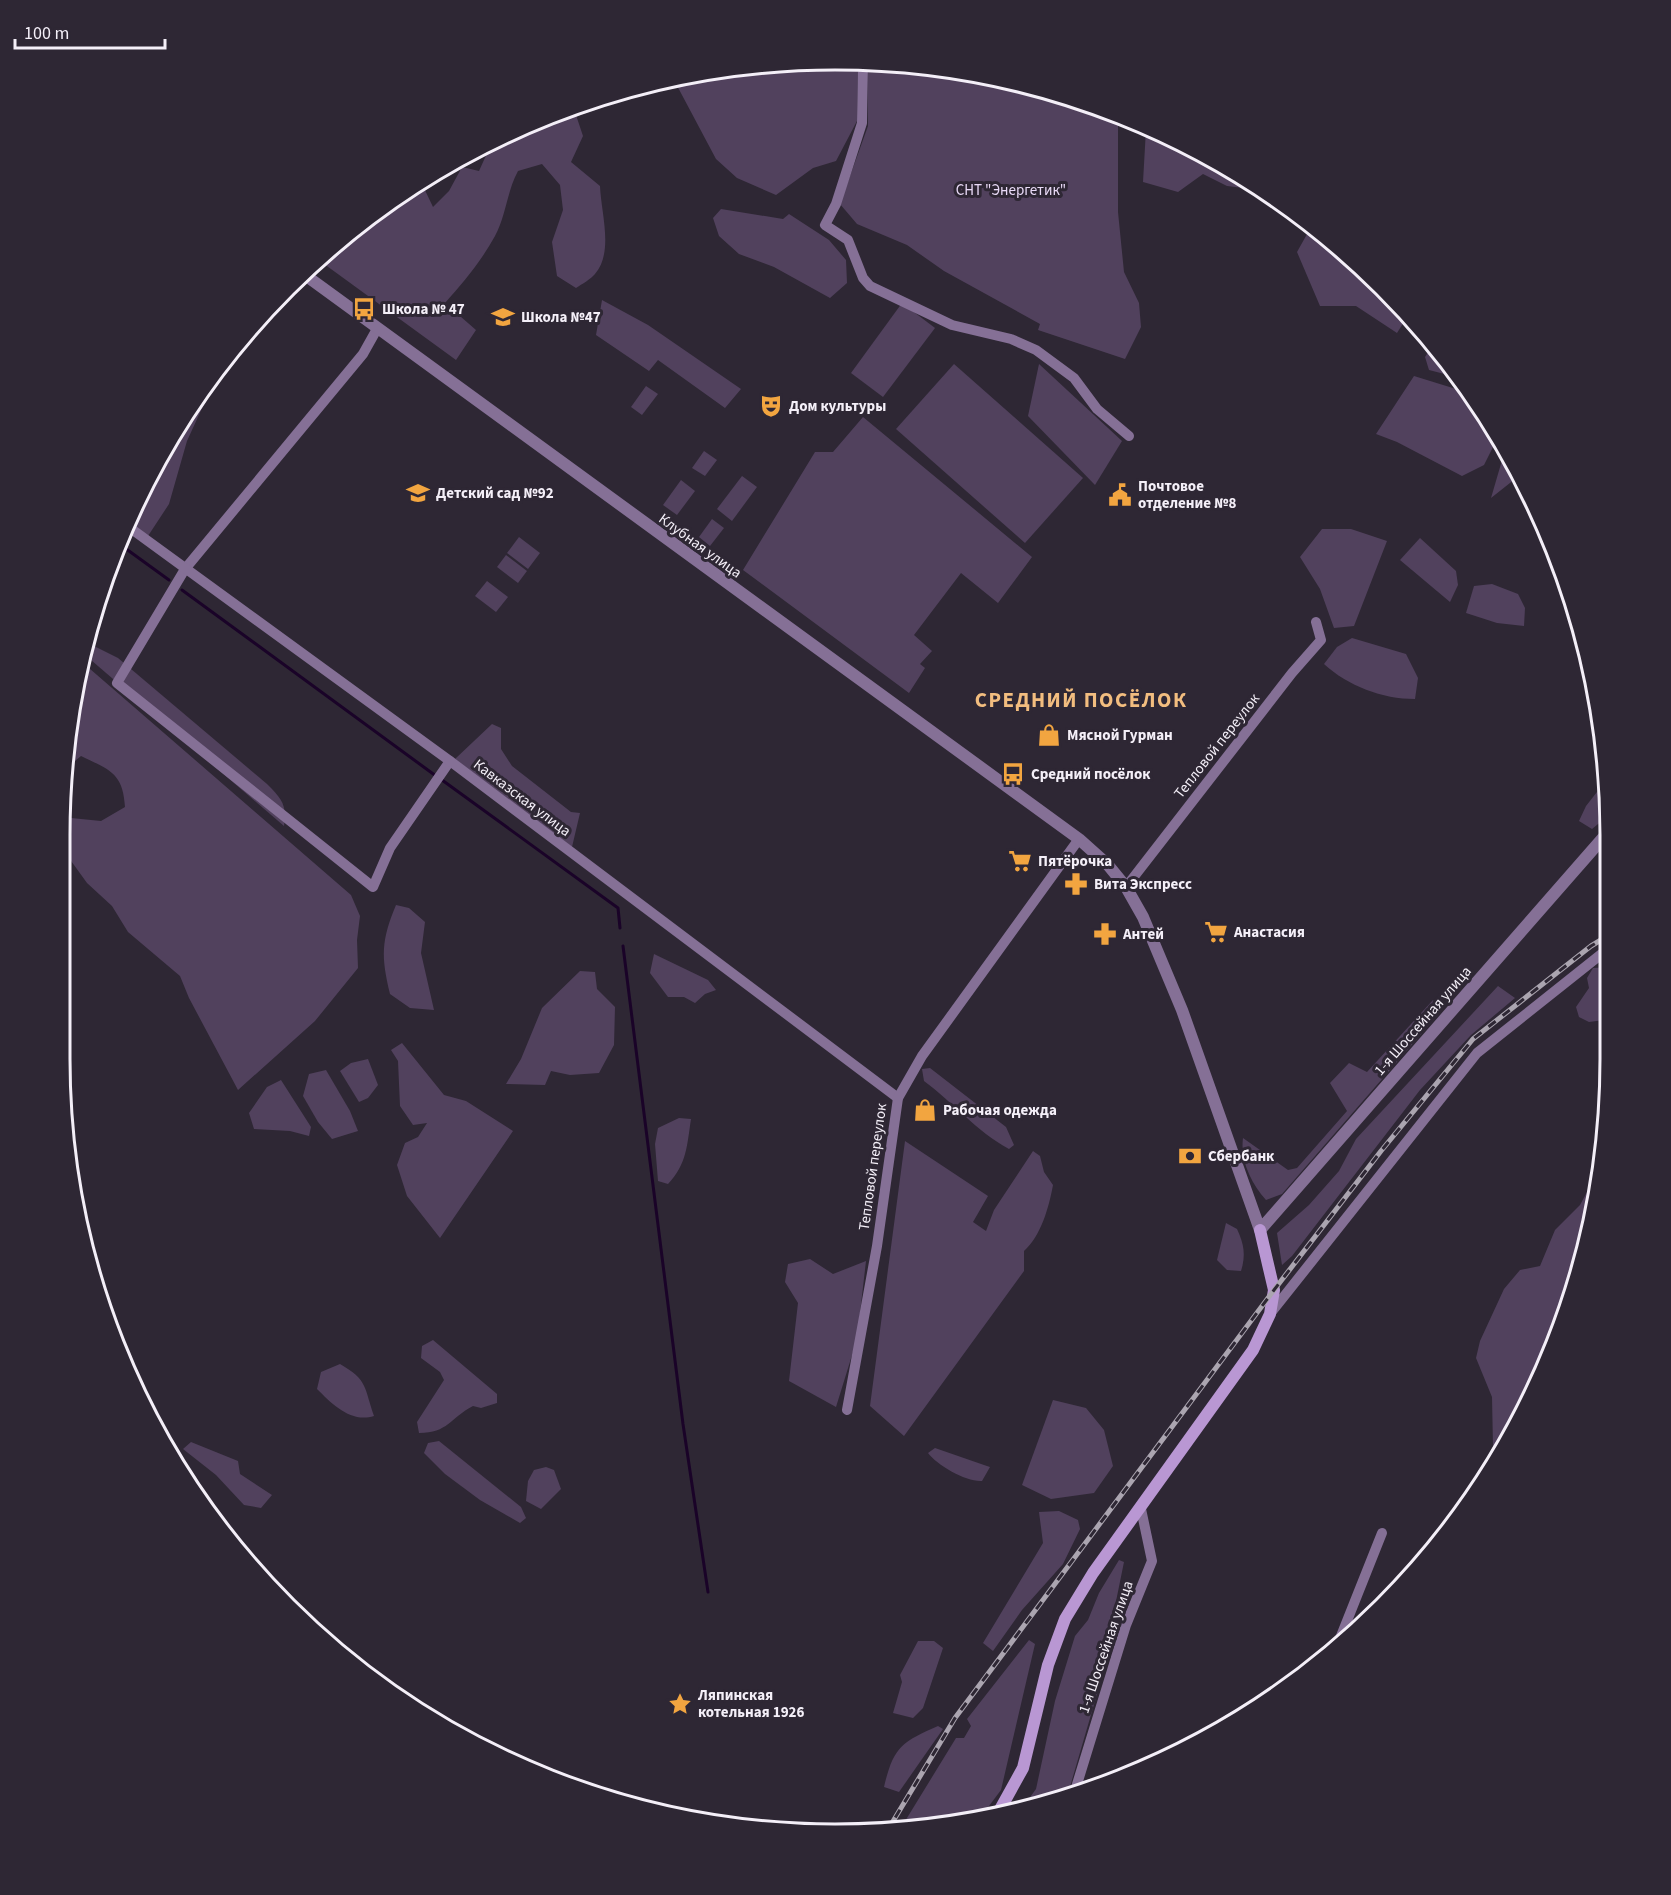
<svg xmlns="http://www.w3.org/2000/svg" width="1671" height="1895" viewBox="0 0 1671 1895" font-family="'Source Sans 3',sans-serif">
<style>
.green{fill:#51415d}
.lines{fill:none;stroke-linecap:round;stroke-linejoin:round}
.stream{stroke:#1a0328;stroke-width:3}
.minor{stroke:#857096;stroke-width:10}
.tertiary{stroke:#857096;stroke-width:12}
.secondary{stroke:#b997d3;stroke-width:12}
.rail-casing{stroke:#aba5b0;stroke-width:5}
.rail{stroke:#2e2734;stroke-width:3;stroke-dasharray:9;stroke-linecap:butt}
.labels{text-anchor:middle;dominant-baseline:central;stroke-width:6;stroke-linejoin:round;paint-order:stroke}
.park-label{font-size:15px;fill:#e9daf7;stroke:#2e2734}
.poi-label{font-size:15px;font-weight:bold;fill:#f4eff8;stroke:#2e2734;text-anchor:start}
.street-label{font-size:15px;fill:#f4eff8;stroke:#2e2734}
.district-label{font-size:21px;font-weight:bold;letter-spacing:1.5px;fill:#f2bd7f;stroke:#2e2734}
.rim{fill:none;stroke:#f4eff8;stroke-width:3}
</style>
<rect width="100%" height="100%" fill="#2e2734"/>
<!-- green -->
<g class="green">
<path d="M784 62 858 64 857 121 836 161 813 168 776 195 737 178 716 159 674 80Z"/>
<path d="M868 64 936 67 1084 101 1118 116V212L1124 272 1139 303 1141 327 1125 359 1038 330 1040 324 944 271 907 245 857 224 840 204 868 126Z"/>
<path d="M570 111 576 115 583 136 571 162 600 186C601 213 614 252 595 274 591 279 582 284 576 288L557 276 552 242 563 210 560 185 542 164 518 171C507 191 506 216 495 236 482 260 463 283 445 303L476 330 456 360 320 261 364 220 425 182 423 186 433 207 449 191 462 167 479 171 493 140Z"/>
<path d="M1146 129 1223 164 1260 190 1227 186 1203 174 1178 192 1143 182Z"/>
<path d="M721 209 783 219 789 214 829 240 846 260 847 283 830 298 774 267 739 254 719 236 713 218Z"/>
<path d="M1311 227 1347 252 1407 317 1397 333 1356 306H1320L1297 252Z"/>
<path d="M602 300 648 325 741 389 725 408 658 360 649 371 596 335Z"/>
<path d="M902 303 935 328 883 397 851 373Z"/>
<path d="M1433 345 1460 378 1429 370 1425 357Z"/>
<path d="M954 364 1083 478 1025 543 896 429Z"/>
<path d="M1039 364 1122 441 1095 485 1028 416Z"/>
<path d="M1414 376 1469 393 1497 439 1484 465 1462 476 1397 442 1376 434Z"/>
<path d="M212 381 213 384 187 441 169 504 148 536 128 521 164 447Z"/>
<path d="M646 386 658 394 642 415 631 407Z"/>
<path d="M863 417 1032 557 998 603 961 573 914 635 932 651 920 664 925 668 909 693 743 570 815 452H833Z"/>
<path d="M1505 450 1526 485 1515 479 1491 498Z"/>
<path d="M704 451 717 460 705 476 692 468Z"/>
<path d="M742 476 757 487 732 521 717 509Z"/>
<path d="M681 480 695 491 677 515 663 505Z"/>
<path d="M712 519 724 528 710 546 699 537Z"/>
<path d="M1322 529H1351L1387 541 1354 626 1334 628 1320 589 1300 557Z"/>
<path d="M519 537 540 553 528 569 507 553Z"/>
<path d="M1420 538 1456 571 1458 585 1450 602 1400 560Z"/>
<path d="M506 555 527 571 518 583 497 567Z"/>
<path d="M487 581 508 597 496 612 475 596Z"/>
<path d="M1492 584 1518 594 1525 608 1524 626 1497 623 1466 613 1474 586Z"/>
<path d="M1352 638 1406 654 1418 678 1415 699C1382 699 1348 686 1324 664L1337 647Z"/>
<path d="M88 643 118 658 267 784C282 799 287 805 284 826L84 654Z"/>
<path d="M82 662 351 895 360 916 357 940 358 968 315 1021 238 1090 189 998 180 976 128 932 112 906 87 883 61 847V817L101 821 125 807C123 773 110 770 81 756L63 771 75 685Z"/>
<path d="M492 724 501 728V749L512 766 571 812 580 813 572 847 455 759Z"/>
<path d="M1605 759 1609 785V815L1592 829 1579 821 1586 806 1604 783Z"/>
<path d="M396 905 409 908 425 922 421 953 434 1010 410 1008 390 994C381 956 381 941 396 905Z"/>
<path d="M654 954 708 980 716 990 705 994 695 1003 684 997H668L650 973Z"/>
<path d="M1609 967V1013L1604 1020 1589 1022 1579 1017 1576 1007 1589 988 1587 978 1593 968Z"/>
<path d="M580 971 595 972 597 989 615 1007 614 1045 599 1073 570 1075 551 1071 545 1085 506 1084 521 1059 542 1008Z"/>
<path d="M1498 986 1515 998 1471 1035 1420 1090 1292 1256 1282 1265 1277 1233 1309 1205 1339 1171 1356 1139Z"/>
<path d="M1433 1000 1443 1009 1282 1194 1266 1200C1251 1183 1240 1160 1243 1138L1288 1170 1297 1168 1347 1111 1330 1083 1349 1063 1367 1072Z"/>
<path d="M402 1043 444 1095 466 1101 513 1131 440 1238 407 1196 397 1165 405 1143 418 1137 427 1123 413 1125 400 1106 398 1061 391 1050Z"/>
<path d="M368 1059 378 1085 368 1098 359 1102 340 1071 351 1063Z"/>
<path d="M930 1068 1006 1127 1014 1145 1009 1149C976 1131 954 1103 924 1081L922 1069Z"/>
<path d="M326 1070 350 1111 358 1131 332 1139 318 1122 303 1096 309 1074Z"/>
<path d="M281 1080 311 1127 309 1136 290 1131 254 1129 249 1113 267 1087Z"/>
<path d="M679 1118 691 1119C687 1145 687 1164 668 1184L658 1181 655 1144 658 1128Z"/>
<path d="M905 1141 988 1196 973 1222 986 1231 994 1210 1033 1151 1040 1156 1044 1172 1053 1185C1049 1207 1041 1236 1024 1251V1271L904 1436 870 1406Z"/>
<path d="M1599 1170 1584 1261 1531 1402 1451 1531 1442 1541 1477 1484 1493 1447 1492 1397 1476 1358 1480 1341 1504 1289 1520 1270 1540 1266 1555 1230 1580 1205Z"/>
<path d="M1226 1223 1237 1229C1244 1244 1246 1255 1241 1271L1227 1270 1217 1260Z"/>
<path d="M810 1259 833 1274 866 1261 857 1339 836 1407 789 1381 798 1303 785 1282 788 1264Z"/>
<path d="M433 1340 497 1394V1403L481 1408 473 1406C450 1418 448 1433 419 1433L417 1422 444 1380 440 1372 421 1358 422 1346Z"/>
<path d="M340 1364C368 1380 364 1387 374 1416 351 1423 333 1405 317 1389L321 1372Z"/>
<path d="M1053 1400 1086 1408 1104 1430 1113 1466 1094 1493 1051 1499 1022 1485Z"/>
<path d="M439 1441 521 1507 526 1518 520 1523 480 1500 445 1474 424 1453 428 1443Z"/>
<path d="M191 1442 238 1461 240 1474 272 1495 261 1508 244 1505 216 1475 183 1449Z"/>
<path d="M935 1448 984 1465 990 1467 982 1481C966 1482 937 1465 928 1453Z"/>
<path d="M546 1467 554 1470 561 1489 541 1509 526 1501 528 1481 534 1470Z"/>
<path d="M1059 1511 1078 1520 1080 1529 1063 1564 1022 1610 993 1651 983 1643 1043 1543 1039 1512Z"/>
<path d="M1119 1560 1124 1562 1112 1621 1116 1629 1067 1797 1037 1808 1020 1811 1036 1789 1055 1701 1075 1636 1088 1620 1099 1593Z"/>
<path d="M1029 1640 1035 1644 1001 1790 980 1818 899 1831 956 1738H964L971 1726 967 1719Z"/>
<path d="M918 1641H934L943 1648 923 1708 913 1718 893 1713 902 1682 900 1675Z"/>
<path d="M938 1726 943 1729 899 1792 884 1787C893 1748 901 1742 938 1726Z"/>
</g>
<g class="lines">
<!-- stream -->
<g class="stream">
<path d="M118 543 169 580"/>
<path d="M182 590 436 776"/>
<path d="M442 780 618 908 620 928"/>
<path d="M623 946 683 1424 708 1592"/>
</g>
<!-- minor -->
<g class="minor">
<path d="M863 64 862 123 836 204 825 225 848 240 863 278 870 286 952 325 1011 339 1036 350 1074 378 1097 409 1129 436"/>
<path d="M377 329 363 354 185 569 117 683 373 887 390 848 450 761"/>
<path d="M126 525 450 761 898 1098"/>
<path d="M1126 887 1292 673 1321 640 1316 622"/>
<path d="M1270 1314 1477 1053 1609 948"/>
<path d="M847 1410 877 1246 898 1098 922 1056 1079 839"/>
<path d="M1335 1651 1382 1533"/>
<path d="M1074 1794 1126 1625 1152 1561 1141 1509"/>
</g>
<!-- tertiary -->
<path class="tertiary" d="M305 275 1079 839 1108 865 1126 887 1143 917 1182 1010 1260 1230 1609 831"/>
<!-- secondary -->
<path class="secondary" d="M997 1815 1023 1768 1048 1665 1065 1619 1093 1573 1253 1350 1270 1314 1274 1290 1260 1230"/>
<!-- rail casing -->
<g class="rail-casing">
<path id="rail" d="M886 1833 955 1718 1274 1290 1381 1151 1473 1039 1591 946 1609 935"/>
</g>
<!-- rail -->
<use href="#rail" class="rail"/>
</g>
<!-- icons -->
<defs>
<g id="bus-bare" transform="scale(1.8)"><path d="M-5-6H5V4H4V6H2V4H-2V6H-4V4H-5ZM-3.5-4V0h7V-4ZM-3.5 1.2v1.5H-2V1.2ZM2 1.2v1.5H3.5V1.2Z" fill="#f2a540" stroke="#2e2734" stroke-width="2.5" paint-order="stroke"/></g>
<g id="school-bare" transform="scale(1.8)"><path d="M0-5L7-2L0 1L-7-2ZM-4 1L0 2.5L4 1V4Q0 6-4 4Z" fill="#f2a540" stroke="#2e2734" stroke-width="2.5" paint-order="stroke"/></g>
<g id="theatre-bare" transform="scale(1.8)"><path d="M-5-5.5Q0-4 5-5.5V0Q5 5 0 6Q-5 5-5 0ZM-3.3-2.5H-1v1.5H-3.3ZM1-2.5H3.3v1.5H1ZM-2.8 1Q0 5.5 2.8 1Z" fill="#f2a540" stroke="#2e2734" stroke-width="2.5" paint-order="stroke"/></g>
<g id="civic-bare" transform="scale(1.8)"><path d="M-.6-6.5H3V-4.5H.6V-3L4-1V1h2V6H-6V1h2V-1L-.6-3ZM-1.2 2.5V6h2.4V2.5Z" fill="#f2a540" stroke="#2e2734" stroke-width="2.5" paint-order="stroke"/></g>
<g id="shop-bare" transform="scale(1.8)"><path d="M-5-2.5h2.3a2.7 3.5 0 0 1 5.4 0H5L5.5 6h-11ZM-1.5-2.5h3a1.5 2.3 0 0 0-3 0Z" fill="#f2a540" stroke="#2e2734" stroke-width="2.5" paint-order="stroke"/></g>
<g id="supermarket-bare" transform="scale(1.8)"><path d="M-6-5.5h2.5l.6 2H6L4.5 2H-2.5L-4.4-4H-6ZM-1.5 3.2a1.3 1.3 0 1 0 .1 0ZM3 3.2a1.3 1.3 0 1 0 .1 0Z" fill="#f2a540" stroke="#2e2734" stroke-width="2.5" paint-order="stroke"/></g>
<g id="pharmacy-bare" transform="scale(1.8)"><path d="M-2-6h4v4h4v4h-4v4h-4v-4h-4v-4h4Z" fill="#f2a540" stroke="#2e2734" stroke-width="2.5" paint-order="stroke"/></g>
<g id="bank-bare" transform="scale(1.8)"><path d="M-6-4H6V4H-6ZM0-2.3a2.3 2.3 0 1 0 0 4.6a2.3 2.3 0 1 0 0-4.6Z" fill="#f2a540" stroke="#2e2734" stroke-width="2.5" paint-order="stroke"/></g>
<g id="sight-bare" transform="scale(1.8)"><path d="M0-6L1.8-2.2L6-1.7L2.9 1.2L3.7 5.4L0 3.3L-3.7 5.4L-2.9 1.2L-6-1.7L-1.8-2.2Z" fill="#f2a540" stroke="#2e2734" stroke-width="2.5" paint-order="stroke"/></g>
</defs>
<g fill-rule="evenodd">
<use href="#bus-bare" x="364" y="309"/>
<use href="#school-bare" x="503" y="317"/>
<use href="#theatre-bare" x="771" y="406"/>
<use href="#school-bare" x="418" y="493"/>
<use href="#civic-bare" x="1120" y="495"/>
<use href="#shop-bare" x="1049" y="735"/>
<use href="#bus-bare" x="1013" y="774"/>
<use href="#supermarket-bare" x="1020" y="861"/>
<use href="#pharmacy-bare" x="1076" y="884"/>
<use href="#supermarket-bare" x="1216" y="932"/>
<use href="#pharmacy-bare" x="1105" y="934"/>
<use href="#shop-bare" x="925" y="1110"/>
<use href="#bank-bare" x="1190" y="1156"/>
<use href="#sight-bare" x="680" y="1704"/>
</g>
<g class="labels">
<!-- park labels -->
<g class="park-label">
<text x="1011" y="190">СНТ "Энергетик"</text>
</g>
<!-- poi labels -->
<g class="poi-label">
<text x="382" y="309">Школа № 47</text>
<text x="521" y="317">Школа №47</text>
<text x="789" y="406">Дом культуры</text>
<text x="1138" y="486">Почтовое<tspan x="1138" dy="17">отделение №8</tspan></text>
<text x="436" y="493">Детский сад №92</text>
<text x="1067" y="735">Мясной Гурман</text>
<text x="1031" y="774">Средний посёлок</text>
<text x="1038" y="861">Пятёрочка</text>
<text x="1094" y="884">Вита Экспресс</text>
<text x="1234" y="932">Анастасия</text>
<text x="1123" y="934">Антей</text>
<text x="943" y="1110">Рабочая одежда</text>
<text x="1208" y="1156">Сбербанк</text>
<text x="698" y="1695">Ляпинская<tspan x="698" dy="17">котельная 1926</tspan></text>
</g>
<!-- street labels -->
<g class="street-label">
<text transform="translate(700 546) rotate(36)">Клубная улица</text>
<text transform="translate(1217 746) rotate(-52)">Тепловой переулок</text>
<text transform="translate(522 798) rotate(37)">Кавказская улица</text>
<text transform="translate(1423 1021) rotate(-49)">1-я Шоссейная улица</text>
<text transform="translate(873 1167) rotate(-82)">Тепловой переулок</text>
<text transform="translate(1106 1647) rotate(-71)">1-я Шоссейная улица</text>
</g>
<!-- district labels -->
<g class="district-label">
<text x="1081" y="700">СРЕДНИЙ ПОСЁЛОК</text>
</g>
</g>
<!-- crop -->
<path d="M0 0H1671V1895H0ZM835 70H835A765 765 0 0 1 1600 835V1059A765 765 0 0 1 835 1824H835A765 765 0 0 1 70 1059V835A765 765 0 0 1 835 70Z" fill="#2e2734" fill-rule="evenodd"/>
<path class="rim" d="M835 70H835A765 765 0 0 1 1600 835V1059A765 765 0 0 1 835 1824H835A765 765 0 0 1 70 1059V835A765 765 0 0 1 835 70Z"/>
<!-- scale -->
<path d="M15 39v9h150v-9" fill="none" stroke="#f4eff8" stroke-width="3"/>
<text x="24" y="39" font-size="18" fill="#f4eff8" stroke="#2e2734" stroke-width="4.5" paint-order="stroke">100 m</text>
</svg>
